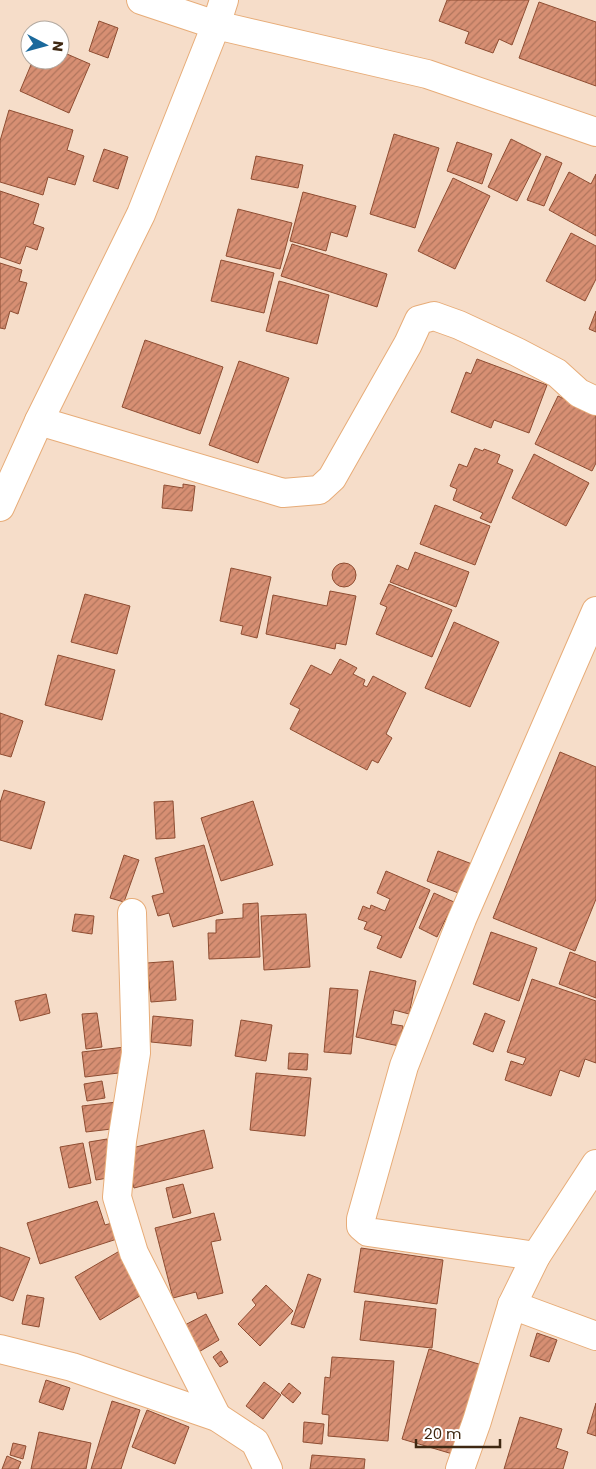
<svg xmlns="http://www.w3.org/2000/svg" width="596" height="1469" viewBox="0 0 596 1469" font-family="Poppins,sans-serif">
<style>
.building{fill:url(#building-hatch);stroke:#8e4d32}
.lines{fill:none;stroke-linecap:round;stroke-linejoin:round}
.street-casing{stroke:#e7ac78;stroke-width:30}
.street{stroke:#fff;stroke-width:28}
</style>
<defs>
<pattern id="building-hatch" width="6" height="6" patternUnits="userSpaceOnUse" patternTransform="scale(1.25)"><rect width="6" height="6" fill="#d78f73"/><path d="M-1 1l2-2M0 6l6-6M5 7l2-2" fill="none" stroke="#b0755d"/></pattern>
</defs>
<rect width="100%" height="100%" fill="#f6ddc9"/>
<!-- building -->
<g class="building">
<path d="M447 0H529L512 45 499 39 493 53 465 43 469 32 439 21Z"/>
<path d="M539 2 596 22V86L519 58Z"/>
<path d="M99 21 118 28 108 58 89 51Z"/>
<path d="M60 51 90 64 69 113 20 91 33 60H60Z"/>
<path d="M9 110 73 130 67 150 84 156 75 185 48 177 43 195 0 182V141Z"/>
<path d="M394 134 439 148 415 228 370 214Z"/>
<path d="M511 139 541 154 517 201 488 187Z"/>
<path d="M457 142 492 154 482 184 447 171Z"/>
<path d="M104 149 128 157 118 189 93 181Z"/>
<path d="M256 156 303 165 298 188 251 179Z"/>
<path d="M546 156 562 163 544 206 527 200Z"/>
<path d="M569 172 591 184 596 174V236L549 210Z"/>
<path d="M453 178 490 196 455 269 418 251Z"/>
<path d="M0 191 39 204 33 224 44 228 37 250 26 246 20 264 0 257Z"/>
<path d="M303 192 356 206 347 237 331 232 326 251 290 241Z"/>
<path d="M238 209 292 223 280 269 226 256Z"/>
<path d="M571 233 596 246V279L585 301 546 281Z"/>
<path d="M292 244 387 274 377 307 281 276Z"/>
<path d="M221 260 274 273 264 313 211 301Z"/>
<path d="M0 263 22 270 19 281 27 283 18 314 10 311 5 329 0 328Z"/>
<path d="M279 281 329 295 317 344 266 331Z"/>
<path d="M596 311V332L589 329Z"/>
<path d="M145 340 223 367 200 434 122 407Z"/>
<path d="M477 359 547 385 529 433 494 420 491 428 451 412 466 372 471 374Z"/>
<path d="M239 361 289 378 258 463 209 445Z"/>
<path d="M558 396 596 414V463L592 471 535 444Z"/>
<path d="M475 448 483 451 484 449 500 455 497 463 513 470 491 523 480 518 483 513 453 500 457 489 450 486 459 464 467 467Z"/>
<path d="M534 454 589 483 566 526 512 498Z"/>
<path d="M183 484 195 486 192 511 162 508 164 485 183 488Z"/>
<path d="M435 505 490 526 475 565 420 544Z"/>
<path d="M415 552 469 572 456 607 390 582 397 565 408 570Z"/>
<circle cx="344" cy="575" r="12"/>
<path d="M231 568 271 577 257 638 241 634 243 626 220 621Z"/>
<path d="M389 584 452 610 432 657 376 634 387 607 380 604Z"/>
<path d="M330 591 356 596 346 645 336 643 335 649 266 634 273 595 327 606Z"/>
<path d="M85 594 130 606 117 654 71 642Z"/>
<path d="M454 622 499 642 470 707 425 688Z"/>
<path d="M58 655 115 670 102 720 45 705Z"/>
<path d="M340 659 357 668 353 674 365 680 363 685 367 687 373 676 406 693 386 734 392 738 378 763 372 760 367 770 290 729 300 709 290 704 311 665 331 675Z"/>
<path d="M0 713 23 721 11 757 0 754Z"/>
<path d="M560 752 596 767V899L575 951 493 918Z"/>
<path d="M4 790 45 802 31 849 0 840V803Z"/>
<path d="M173 801 175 838 156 839 154 802Z"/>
<path d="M253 801 273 865 221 881 201 818Z"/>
<path d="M204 845 223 913 173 927 169 913 158 916 152 896 164 893 155 858Z"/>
<path d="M438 851 472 864 461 894 427 881Z"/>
<path d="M124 855 139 860 124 902 110 898Z"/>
<path d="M386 871 430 890 401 958 377 948 382 936 364 929 367 922 358 919 363 906 370 909 371 905 385 911 390 899 377 893Z"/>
<path d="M434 893 454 902 437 937 419 928Z"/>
<path d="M258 903 260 957 209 959 208 933H216V920L243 918V904Z"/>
<path d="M75 914 94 916 92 934 72 931Z"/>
<path d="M306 914 310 967 264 970 261 916Z"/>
<path d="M491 932 537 948 519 1001 473 984Z"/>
<path d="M570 952 596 962V998L559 984Z"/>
<path d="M173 961 176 1000 151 1002 147 963Z"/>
<path d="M370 971 416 981 409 1014 394 1010 391 1024 403 1026 399 1046 356 1037Z"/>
<path d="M532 979 596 1001V1063L585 1059 579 1077 560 1070 551 1096 505 1080 511 1061 523 1065 526 1058 507 1052Z"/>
<path d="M330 988 358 990 351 1054 324 1052Z"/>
<path d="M46 994 50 1013 20 1021 15 1001Z"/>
<path d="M97 1013 102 1047 86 1049 82 1014Z"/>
<path d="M485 1013 505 1021 493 1052 473 1044Z"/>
<path d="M153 1016 193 1020 191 1046 151 1042Z"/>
<path d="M241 1020 272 1025 266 1061 235 1056Z"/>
<path d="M125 1047 127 1072 85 1077 82 1052Z"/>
<path d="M289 1053 308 1054 307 1070 288 1069Z"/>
<path d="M256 1073 311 1078 305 1136 250 1130Z"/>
<path d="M102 1081 105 1098 87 1101 84 1084Z"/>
<path d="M117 1102 120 1128 86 1132 82 1106Z"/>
<path d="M204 1130 213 1168 134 1188 124 1150Z"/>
<path d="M107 1139 114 1177 96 1180 89 1142Z"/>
<path d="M83 1143 91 1183 69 1188 60 1147Z"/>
<path d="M183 1184 191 1213 173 1218 166 1188Z"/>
<path d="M97 1201 105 1225 112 1223 117 1239 40 1264 27 1223Z"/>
<path d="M214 1213 221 1240 211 1242 223 1293 198 1299 196 1292 173 1298 155 1228Z"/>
<path d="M0 1247 30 1258 13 1301 0 1296Z"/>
<path d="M361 1248 443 1260 437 1304 354 1292Z"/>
<path d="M123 1249 148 1291 100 1320 75 1277Z"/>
<path d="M308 1274 321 1279 304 1328 291 1324Z"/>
<path d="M266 1285 293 1311 260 1346 238 1324 256 1305 252 1300Z"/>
<path d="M27 1295 44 1298 39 1327 22 1324Z"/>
<path d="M365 1301 436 1309 432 1348 360 1340Z"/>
<path d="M206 1314 219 1340 197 1353 183 1326Z"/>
<path d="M537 1333 557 1340 549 1362 530 1356Z"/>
<path d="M429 1349 482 1365 456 1455 402 1439Z"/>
<path d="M221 1351 228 1362 220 1367 213 1357Z"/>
<path d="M332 1357 394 1361 388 1441 328 1436 329 1415 322 1414 325 1377 330 1378Z"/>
<path d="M46 1380 70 1388 63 1410 39 1402Z"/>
<path d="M264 1382 281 1395 263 1419 246 1406Z"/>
<path d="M289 1383 301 1393 293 1403 281 1393Z"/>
<path d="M112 1401 140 1410 121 1469H91Z"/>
<path d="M596 1403V1436L587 1433Z"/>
<path d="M147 1410 189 1427 175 1464 132 1447Z"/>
<path d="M520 1417 562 1429 556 1448 568 1452 563 1469H504Z"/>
<path d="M304 1422 324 1424 322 1444 303 1442Z"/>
<path d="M39 1432 91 1443 86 1469H31Z"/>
<path d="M13 1443 26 1446 23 1459 10 1455Z"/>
<path d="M312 1455 365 1459 364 1469H310Z"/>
<path d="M7 1456 21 1462 18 1469H2Z"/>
</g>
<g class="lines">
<!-- street casing -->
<g class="street-casing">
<g id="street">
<path d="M141 0 216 25 427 74 596 132"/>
<path d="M39 421 283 493 319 490 332 478 408 344 419 320 434 316 459 325 517 352 557 373 579 393 596 401"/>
<path d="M0 507 39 421 141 214 216 25 224 0"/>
<path d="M132 913 136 1053 122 1141 117 1197 134 1253 217 1417"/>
<path d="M536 1256 368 1232 361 1226V1219L404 1066 462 919 596 611"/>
<path d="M512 1305 596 1336"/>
<path d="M0 1349 72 1367 217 1417 255 1442 268 1469"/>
<path d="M460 1469 477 1421 512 1305 536 1256 596 1164"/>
</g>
</g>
<!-- street -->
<use href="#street" class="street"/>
</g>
<!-- north arrow -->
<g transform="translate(45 45) rotate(96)"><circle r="24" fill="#ffffff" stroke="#b2a9a0"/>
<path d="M0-4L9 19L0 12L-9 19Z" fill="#1b699c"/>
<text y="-8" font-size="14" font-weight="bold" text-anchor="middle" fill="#3f2812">N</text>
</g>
<!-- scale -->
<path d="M416 1439v8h84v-8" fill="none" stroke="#3f2812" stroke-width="2.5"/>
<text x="424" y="1439" font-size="15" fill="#3f2812" stroke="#ffffff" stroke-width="4" paint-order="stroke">20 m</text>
</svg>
